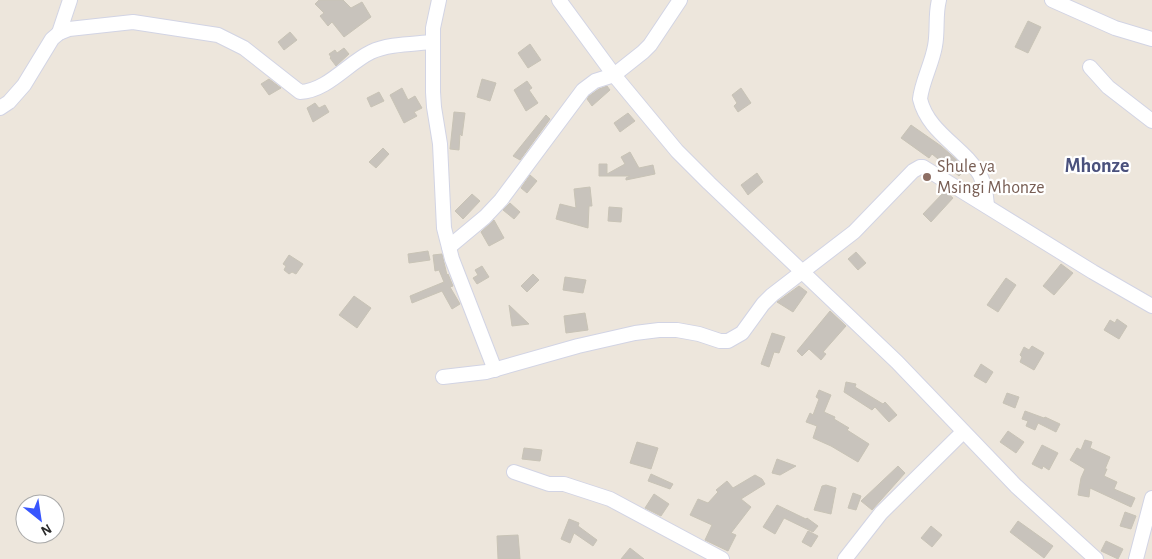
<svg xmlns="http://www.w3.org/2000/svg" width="1152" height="559" viewBox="0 0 1152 559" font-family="'Alegreya Sans',sans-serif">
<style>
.building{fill:#c8c3bc;stroke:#c8c3b6}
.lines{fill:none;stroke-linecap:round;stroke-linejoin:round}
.minor-casing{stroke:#d2d4e4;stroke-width:16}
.minor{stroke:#fff;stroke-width:14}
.education-dot{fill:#8d6e63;stroke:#fff;stroke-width:2}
.labels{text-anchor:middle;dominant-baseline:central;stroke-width:4.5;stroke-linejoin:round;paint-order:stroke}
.education-label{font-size:18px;fill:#785e54;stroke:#fff;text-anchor:start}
.quarter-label{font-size:20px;font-weight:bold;fill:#4a517d;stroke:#fff}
</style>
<rect width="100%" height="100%" fill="#ede6dc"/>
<!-- building -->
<g class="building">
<path d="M319 0H343L351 8 362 2 371 17 344 37 332 22 328 26 320 16 324 13 315 4Z"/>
<path d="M1028 21 1041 27 1028 53 1015 47Z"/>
<path d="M290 32 297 40 284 50 278 42Z"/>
<path d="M530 44 541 60 528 68 518 53Z"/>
<path d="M344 48 349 54 336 66 330 58 331 57 329 54 335 50 337 53Z"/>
<path d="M269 79 281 88 269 95 261 84Z"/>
<path d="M482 79 496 83 490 101 477 97Z"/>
<path d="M527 81 532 88 529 90 538 103 526 111 514 90Z"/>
<path d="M607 86 610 90 592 106 587 99 589 96 599 89Z"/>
<path d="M402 88 408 100 415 96 422 108 414 112 417 116 404 123 390 95Z"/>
<path d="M741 88 751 103 738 112 734 106 737 103 732 95Z"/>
<path d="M379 92 384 101 371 107 367 98Z"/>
<path d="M315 103 319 108 325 105 329 112 313 122 307 108Z"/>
<path d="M454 112 465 113 462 136 460 134 459 150 450 149Z"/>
<path d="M628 113 635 121 620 132 614 123Z"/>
<path d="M546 115 550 119 520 160 513 156Z"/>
<path d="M911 125 941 146 959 162 965 169 959 176 932 154 929 158 901 138Z"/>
<path d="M383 148 389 154 376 168 369 162Z"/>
<path d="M630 152 639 168 653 165 655 174 626 180V178L630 176H599V164H607V174L625 164 621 157Z"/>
<path d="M757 173 763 182 748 195 741 185Z"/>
<path d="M530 175 537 181 527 193 521 188Z"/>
<path d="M590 187 592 206H589L588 228 556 219 560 204 576 208 574 189Z"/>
<path d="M945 191 953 198 931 222 923 214Z"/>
<path d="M472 194 480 201 463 219 455 211Z"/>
<path d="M510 203 520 212 514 219 503 210Z"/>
<path d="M609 207 622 208 621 222 608 221Z"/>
<path d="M494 220 504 238 489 246 481 232Z"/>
<path d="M428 251 430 260 409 263 408 254Z"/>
<path d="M856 252 866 263 858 270 848 259Z"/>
<path d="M442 254 447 275 448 274 453 286 450 287 460 304 452 309 442 291 412 303 410 296 444 282 439 270 435 271 433 255Z"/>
<path d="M289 255 303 264 296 274 292 272 289 274 284 270 286 266 283 264Z"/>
<path d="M1061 264 1073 273 1054 295 1043 286Z"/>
<path d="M482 266 489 277 477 284 473 278 478 275 475 270Z"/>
<path d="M533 274 539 280 527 292 521 286Z"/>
<path d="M565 277 586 280 583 293 563 290Z"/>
<path d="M1006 278 1016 285 998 312 987 305Z"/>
<path d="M799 286 807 292 793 312 777 302Z"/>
<path d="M354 296 371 308 357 328 339 315Z"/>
<path d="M509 305 529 324 512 326Z"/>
<path d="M830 311 846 326 823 352 826 354 821 360 809 349 802 356 797 351Z"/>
<path d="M585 313 588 330 566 333 564 316Z"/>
<path d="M1117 319 1127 326 1119 339 1104 330 1110 320 1115 323Z"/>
<path d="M772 333 785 337 779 353 774 352 769 367 761 364Z"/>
<path d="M1032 346 1044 353 1034 370 1020 362 1022 357 1020 355 1024 347 1029 350Z"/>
<path d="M981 364 993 372 986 383 974 376Z"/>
<path d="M846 382 856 384 855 387 883 404 885 402 897 415 889 422 875 407 872 410 844 392Z"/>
<path d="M819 390 831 395 824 412 835 417 834 419 849 428 847 430 869 444 858 462 831 446 813 438 817 426 806 422 810 413 813 415 819 399 816 397Z"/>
<path d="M1007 393 1019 397 1015 408 1003 403Z"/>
<path d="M1025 411 1044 418 1045 417 1060 424 1056 432 1038 423 1035 430 1026 426 1028 421 1022 419Z"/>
<path d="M1008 431 1024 442 1016 453 1000 442Z"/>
<path d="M1085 440 1092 442 1090 448 1110 457 1105 469H1107L1104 476 1117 482 1114 489 1135 498 1131 507 1090 488 1089 497 1078 495 1081 478 1085 469 1070 460 1077 448 1081 450Z"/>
<path d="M637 442 658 448 651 469 630 463Z"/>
<path d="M1042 445 1058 453 1049 470 1043 466 1042 469 1032 464Z"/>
<path d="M524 448 542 450 540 461 522 459Z"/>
<path d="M777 459 796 466 780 475 772 473Z"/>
<path d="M898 466 905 473 872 510 861 501Z"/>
<path d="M651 474 673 484 670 489 648 481Z"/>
<path d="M755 475 762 479 765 484 741 499 751 507 731 533 736 535 728 551 705 540 712 525 690 515 698 499 708 503 718 492 716 490 727 481 733 488Z"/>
<path d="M826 485 836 488 831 514 814 510 822 486Z"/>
<path d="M853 493 861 496 856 510 848 508Z"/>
<path d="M654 494 669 504 661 516 645 508Z"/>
<path d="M777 505 806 519 807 518 818 526 813 532 784 518 775 534 763 527Z"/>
<path d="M1125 512 1136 516 1131 529 1120 526Z"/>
<path d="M569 519 579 523 578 526 597 540 593 546 574 533 570 543 561 539Z"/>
<path d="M1018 521 1053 546 1044 558 1010 532Z"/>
<path d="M931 526 942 535 932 547 921 538Z"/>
<path d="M808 531 818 536 811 547 802 542Z"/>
<path d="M518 535 520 559H498L497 536Z"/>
<path d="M1106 541 1123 549 1118 559 1101 551Z"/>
<path d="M630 548 644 559H621Z"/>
</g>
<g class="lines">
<!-- minor casing -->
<g class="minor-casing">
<g id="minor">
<path d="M439 0 433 28V92L434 107 440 144 444 228 452 259 495 370"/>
<path d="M559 0 614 75 677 151 709 183 897 362 1016 486 1096 559"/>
<path d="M939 0C935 15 938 31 935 46 932 64 922 81 920 99 928 133 964 147 980 175 985 185 986 195 987 206"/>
<path d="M1052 0 1115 28 1152 39"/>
<path d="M59 33 70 0"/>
<path d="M1090 67 1108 87 1152 121"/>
<path d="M0 108 9 102 24 85 52 39 59 33 69 29 133 22 218 35 244 48 300 92C327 91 348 63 371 52 387 44 414 44 432 42"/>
<path d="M449 247 485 217 501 200 583 90 595 81 614 75 643 52 650 45 680 0"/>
<path d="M443 377 486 372 578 346 635 333 659 330H677L699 334 720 341H728L742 333 763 304 772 295 854 232 913 171 920 167H923L1093 272 1152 306"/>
<path d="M514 472 549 484H564L610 499 722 559"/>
<path d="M845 559 881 513 963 432"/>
<path d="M1136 559 1152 498"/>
</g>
</g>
<!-- minor -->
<use href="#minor" class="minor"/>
</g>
<!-- markers -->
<circle class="education-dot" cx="927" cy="177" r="5"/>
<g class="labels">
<!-- education labels -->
<g class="education-label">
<text x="937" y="167">Shule ya<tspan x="937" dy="21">Msingi Mhonze</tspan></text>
</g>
<!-- quarter labels -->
<g class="quarter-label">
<text x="1097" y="166">Mhonze</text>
</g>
</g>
<!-- north arrow -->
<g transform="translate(40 519) rotate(150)"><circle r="24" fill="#ffffff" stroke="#aaaaaa"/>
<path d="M0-4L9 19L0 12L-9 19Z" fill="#3856fe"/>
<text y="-8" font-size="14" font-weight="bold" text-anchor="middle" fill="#2b2b2b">N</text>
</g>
</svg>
